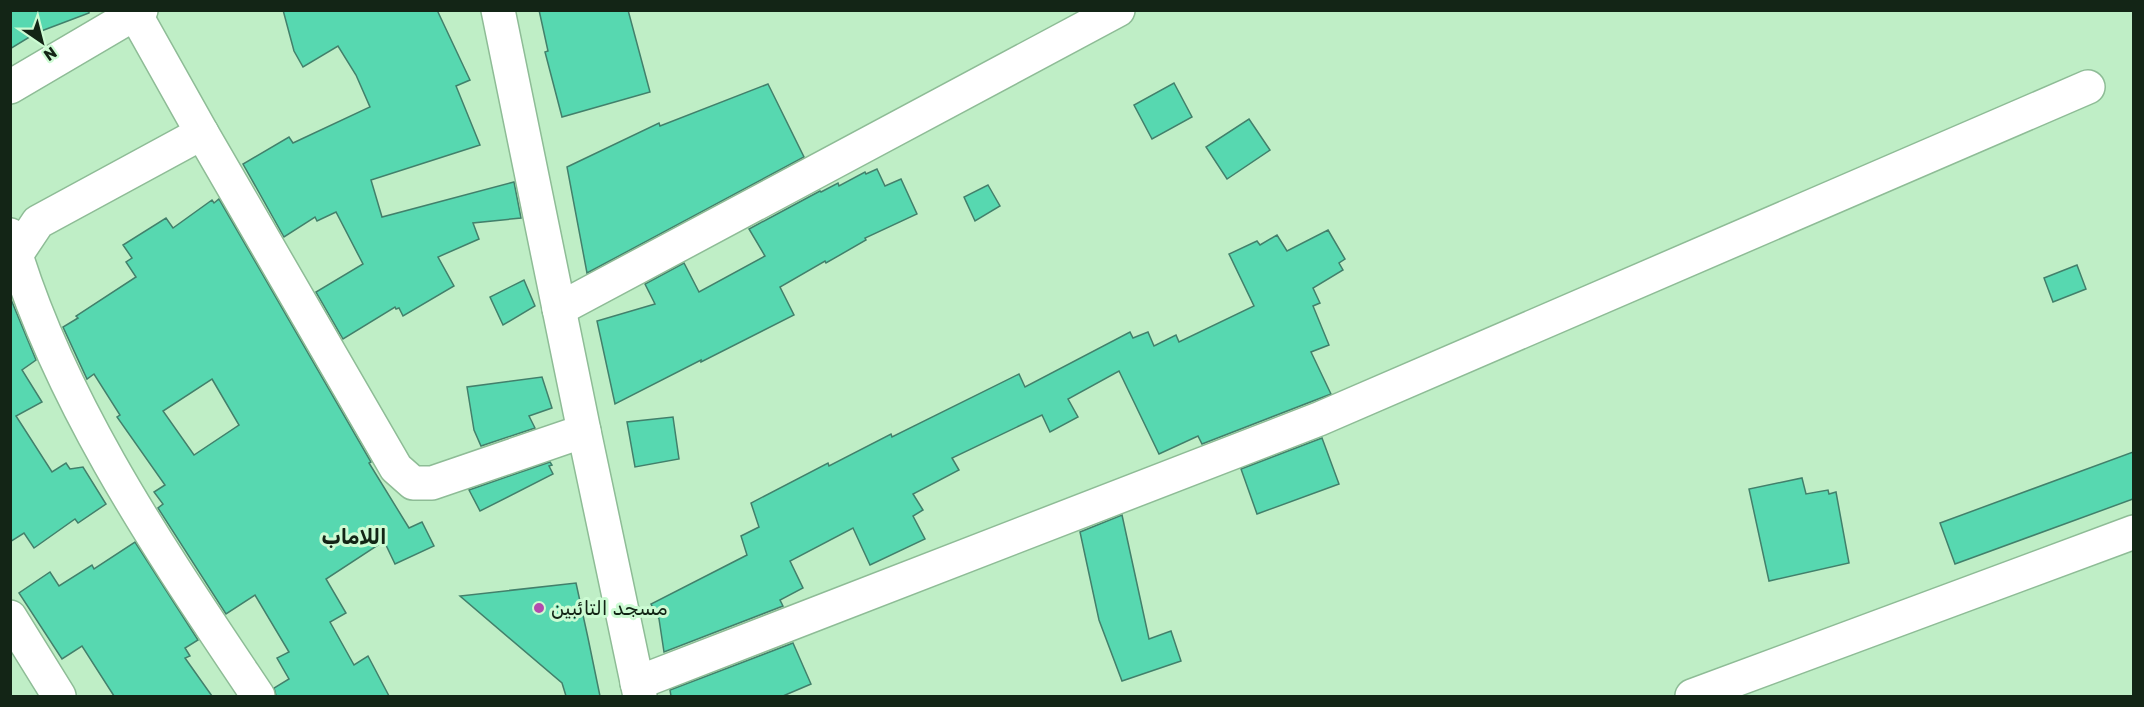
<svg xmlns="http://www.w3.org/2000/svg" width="2144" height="707" viewBox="0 0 2144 707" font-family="Rubik,'Noto Sans Arabic',sans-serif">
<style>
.building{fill:#57d8b0;stroke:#42806b;stroke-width:1.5;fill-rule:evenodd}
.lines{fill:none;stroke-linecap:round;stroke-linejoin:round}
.minor-casing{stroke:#8ebc96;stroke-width:36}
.minor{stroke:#fff;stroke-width:33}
.poi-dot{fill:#b24bae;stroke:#ccfbd3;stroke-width:2}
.labels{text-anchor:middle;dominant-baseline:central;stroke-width:6;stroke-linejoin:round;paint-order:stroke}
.poi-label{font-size:20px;fill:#132516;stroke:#ccfbd3;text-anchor:start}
.neighbourhood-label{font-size:21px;font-weight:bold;fill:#132516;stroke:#ccfbd3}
</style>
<rect width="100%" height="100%" fill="#bfeec6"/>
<!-- building -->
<g class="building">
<path d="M10 10H89V13L36 33 10 49Z"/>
<path d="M283 10H437L470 80 456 86 480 145 371 180 382 217 514 182 521 218 473 223 479 239 438 257 454 286 403 316 399 308 396 309 395 307 343 339 316 292 363 264 336 212 317 221 315 217 284 237 243 164 289 137 293 143 370 107 356 75 338 46 303 67 294 51Z"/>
<path d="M539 10H628L650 92 562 117 545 52 548 51Z"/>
<path d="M1174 83 1192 117 1152 139 1134 105Z"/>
<path d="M768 84 804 157 587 273 567 167 659 123 660 126Z"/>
<path d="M1249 119 1270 150 1227 179 1206 147Z"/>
<path d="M877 169 885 186 901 179 917 214 865 238 866 240 826 263 825 261 780 287 794 315 701 362V360L615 404 597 321 655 304 645 284 684 263 699 292 765 256 749 229 820 191 821 192 838 183 839 186 865 172 866 174Z"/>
<path d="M988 185 1000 206 975 221 964 197Z"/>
<path d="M219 199 371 462 369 463 409 528 422 522 434 546 395 564 384 541 326 579 346 613 330 622 354 665 368 656 389 696H276L274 688 289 679 277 658 289 652 255 595 226 614 158 508 163 504 154 492 165 485 117 417 120 415 94 374 87 379 63 327 78 318 76 316 136 277 126 262 132 258 123 245 166 218 173 228 212 200 214 203ZM212 379 239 425 194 455 163 411Z"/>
<path d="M1328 230 1345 259 1339 263 1343 270 1313 288 1320 303 1313 306 1329 345 1311 352 1331 394 1202 444 1198 436 1159 454 1119 371 1068 399 1078 417 1050 432 1042 415 952 458 959 470 913 494 923 510 913 516 925 539 870 565 853 528 790 561 803 588 780 600 783 606 664 652 659 619 651 604 747 555 741 536 759 527 751 503 828 463 829 466 891 434 892 437 1019 374 1025 387 1130 332 1133 338 1148 332 1154 346 1176 335 1179 342 1254 306 1229 254 1257 241 1260 245 1277 235 1287 251Z"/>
<path d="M2077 265 2086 289 2053 302 2044 278Z"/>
<path d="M524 280 535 306 503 325 490 297Z"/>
<path d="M10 297 36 360 22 370 42 402 16 416 52 472 66 463 70 469 83 467 106 504 78 523 75 519 34 548 24 533 10 542Z"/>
<path d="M542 377 552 408 529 416 535 428 481 446 474 430 467 387Z"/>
<path d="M673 417 679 459 635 467 627 422Z"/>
<path d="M1322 438 1339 484 1257 514 1241 469Z"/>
<path d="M2133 452V499L1955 564 1940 523Z"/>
<path d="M550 462 552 465 549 466 553 474 480 511 469 490Z"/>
<path d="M1802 478 1806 494 1828 490 1829 494 1836 492 1849 563 1769 581 1749 489Z"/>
<path d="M1122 515 1149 639 1171 631 1181 661 1122 681 1099 620 1080 532Z"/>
<path d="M135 542 198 640 185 648 190 656 185 658 212 696H114L82 646 62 659 19 593 50 572 59 586 92 565 94 569Z"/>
<path d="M576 583 588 638 600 696H566L562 683 460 596Z"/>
<path d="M793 643 811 684 783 696H671L670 690Z"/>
</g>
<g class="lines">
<!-- minor casing -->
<g class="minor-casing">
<g id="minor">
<path d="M133 10 202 133 396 468 413 483H432L584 431"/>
<path d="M498 10 584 431 640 696"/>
<path d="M10 87 141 10"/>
<path d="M10 235C57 401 163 554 258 696"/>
<path d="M16 255 38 222 202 133"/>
<path d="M559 309 1118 10"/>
<path d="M10 617 59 696"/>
<path d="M637 683 1319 419 2088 87"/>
<path d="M1692 696 2134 532"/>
</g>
</g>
<!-- minor -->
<use href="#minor" class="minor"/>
</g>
<!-- markers -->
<circle class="poi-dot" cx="539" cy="608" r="6"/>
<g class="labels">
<!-- poi labels -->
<g class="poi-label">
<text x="551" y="608">مسجد التائبين</text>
</g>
<!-- neighbourhood labels -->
<g class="neighbourhood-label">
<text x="354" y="536">اللاماب</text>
</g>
</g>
<!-- border -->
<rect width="2144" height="707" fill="none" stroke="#132516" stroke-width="24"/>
<!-- north arrow -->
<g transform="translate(42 42) rotate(145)" stroke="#ccfbd3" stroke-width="4.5" paint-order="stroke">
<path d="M0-4.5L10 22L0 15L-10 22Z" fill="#132516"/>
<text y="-9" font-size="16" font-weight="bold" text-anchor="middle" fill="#132516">N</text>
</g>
</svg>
